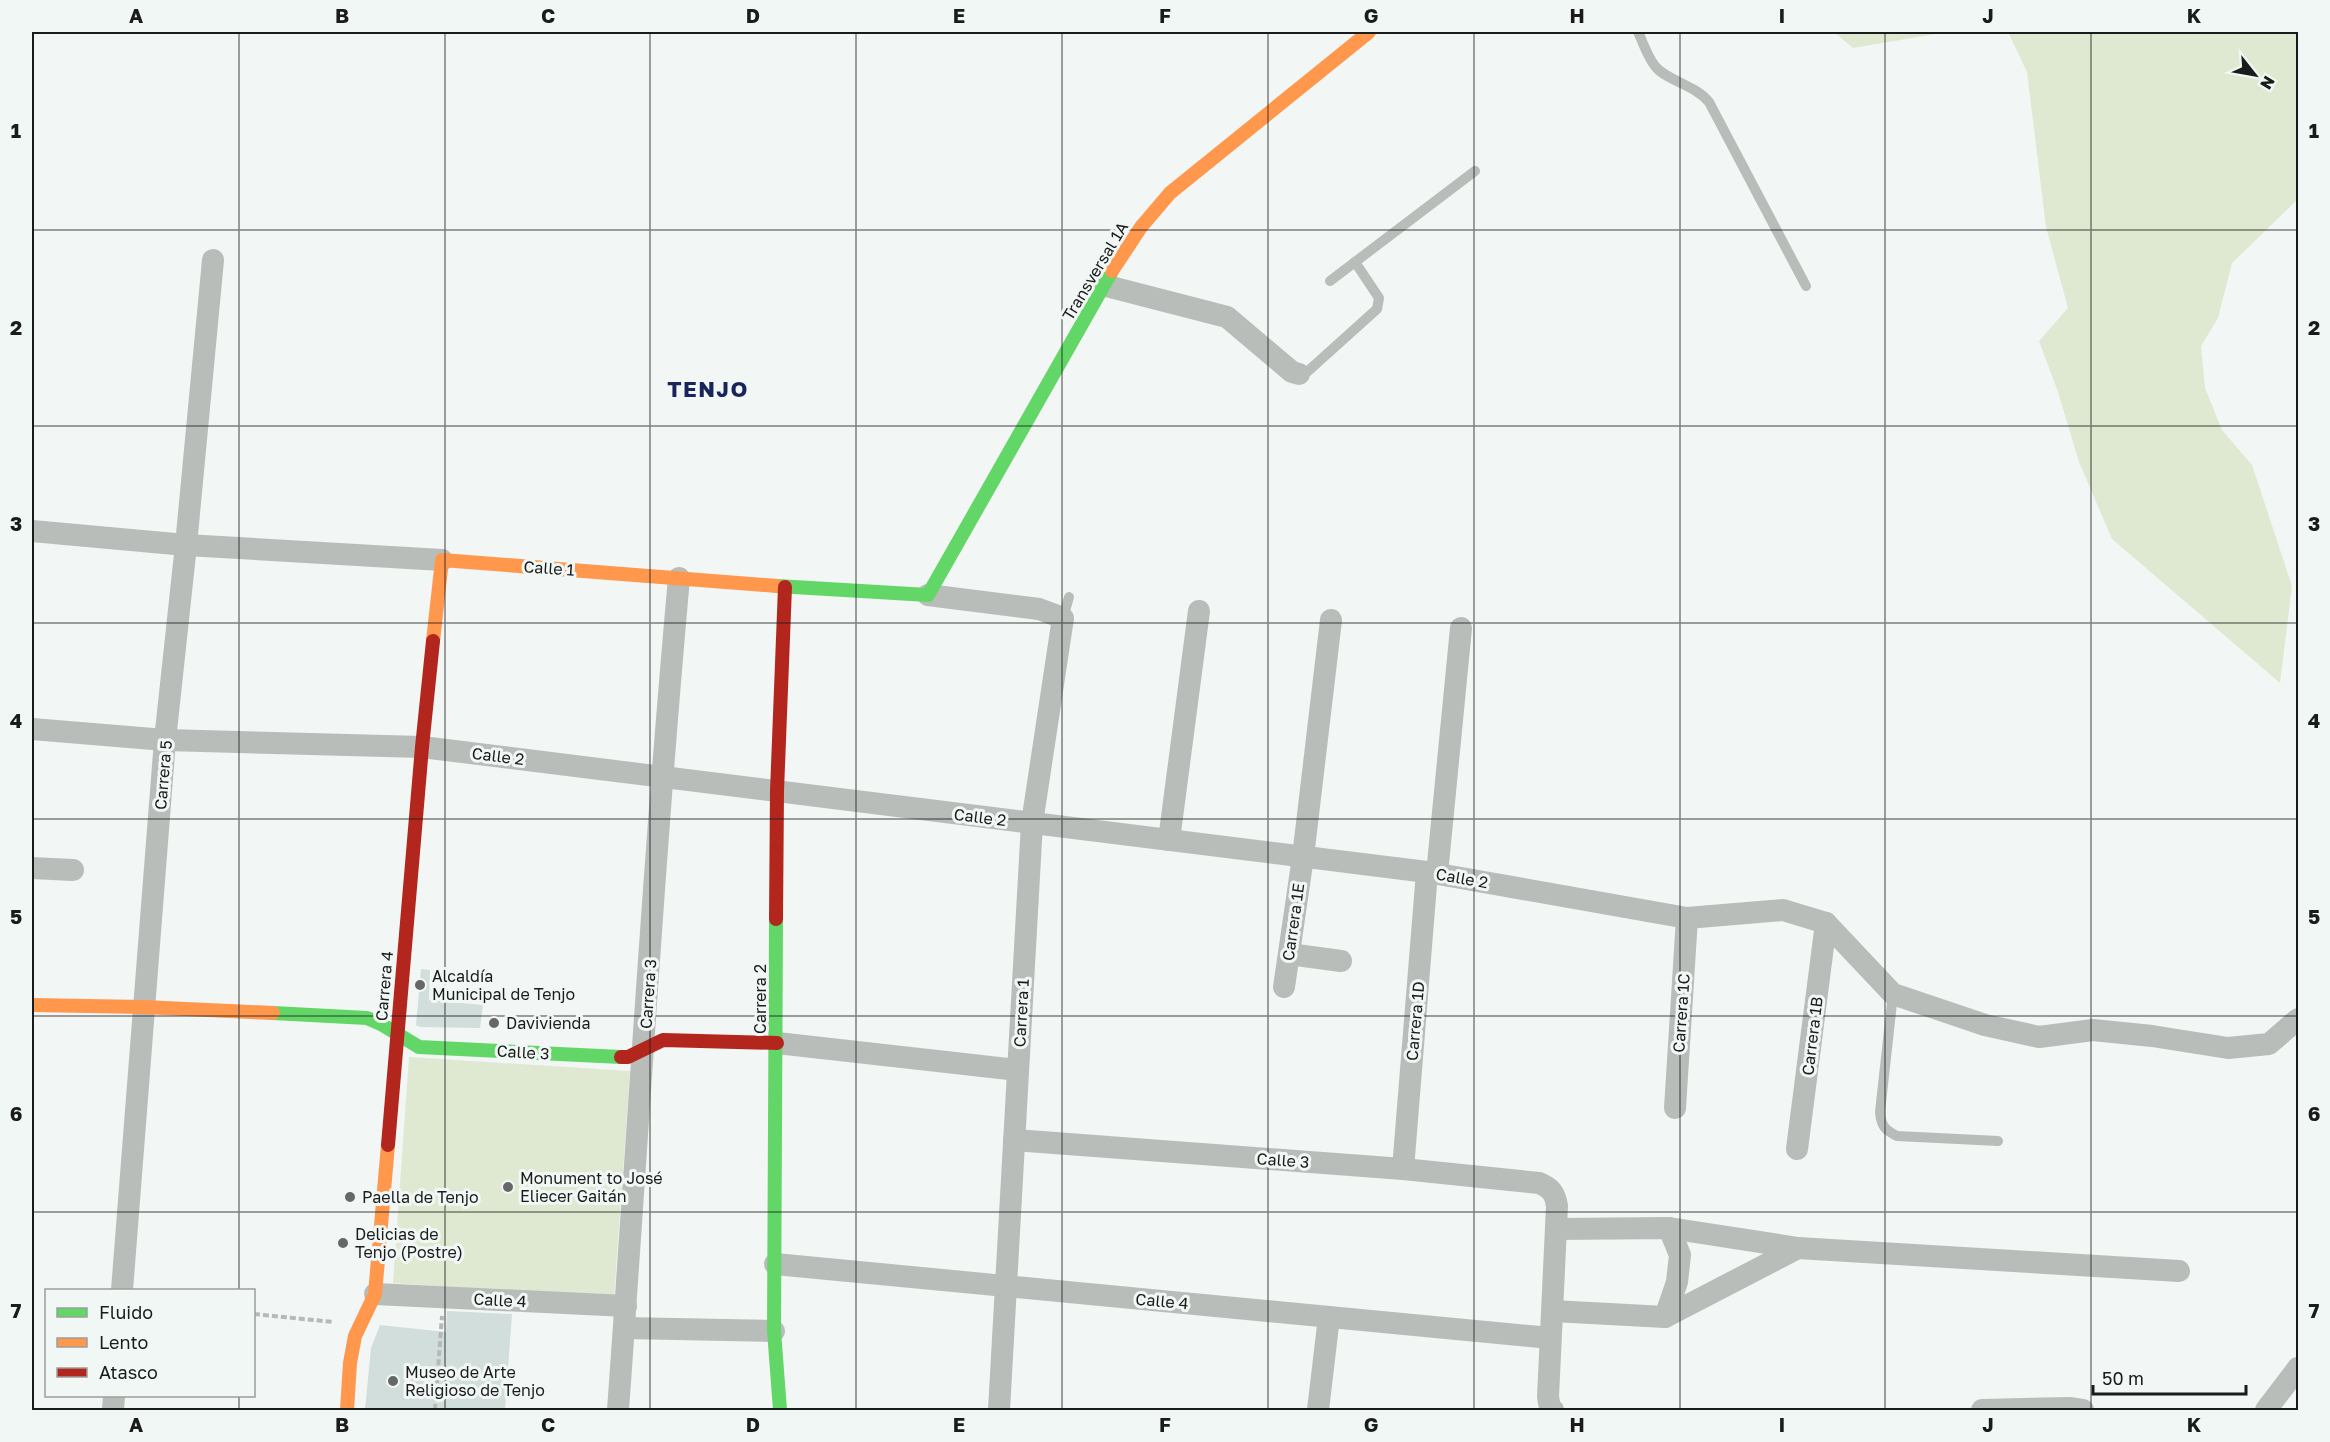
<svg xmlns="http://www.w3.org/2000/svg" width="2330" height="1442" viewBox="0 0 2330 1442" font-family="'Golos Text',sans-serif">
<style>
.green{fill:#dfe9d2}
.building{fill:#d2dedc}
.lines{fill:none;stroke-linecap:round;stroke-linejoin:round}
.path{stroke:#b6bab6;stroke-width:4;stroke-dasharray:6 3;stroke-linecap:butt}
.lane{stroke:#b9bdb9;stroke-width:10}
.street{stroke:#b9bdb9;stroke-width:22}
.fast{stroke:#63d668;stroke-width:14}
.slow{stroke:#ff974d;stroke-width:14}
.jam{stroke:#b3261e;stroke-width:14}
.grid{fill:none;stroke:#1a1b1b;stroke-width:1.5;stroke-opacity:0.55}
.poi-dot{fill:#666867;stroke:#f1f7f4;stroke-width:2}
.labels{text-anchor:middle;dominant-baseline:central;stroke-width:6;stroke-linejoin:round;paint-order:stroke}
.street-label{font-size:16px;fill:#1a1b1b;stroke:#f1f7f4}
.poi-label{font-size:16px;fill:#1a1b1b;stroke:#f1f7f4;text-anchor:start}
.district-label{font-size:22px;font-weight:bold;letter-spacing:1.5px;fill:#18245b;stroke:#f1f7f4}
.neatline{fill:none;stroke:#1a1b1b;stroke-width:2}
.grid-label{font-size:20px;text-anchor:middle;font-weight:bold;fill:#1a1b1b}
</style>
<rect width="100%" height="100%" fill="#f2f6f4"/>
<!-- green -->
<g class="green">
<path d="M1834 32H1947L1853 48Z"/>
<path d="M2008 32H2298V199L2232 263 2218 318 2201 346 2205 388 2222 430 2252 465 2292 586 2280 683 2112 539 2079 462 2058 392 2039 341 2068 308 2046 227 2027 72Z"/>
<path d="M409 1057 630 1071 614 1298 393 1283Z"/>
</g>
<!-- building -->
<g class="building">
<path d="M421 969 430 970 429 1000 483 1005 480 1028 420 1027 416 1025Z"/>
<path d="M447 1311 512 1314 505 1410H365L371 1348 380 1325 446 1332Z"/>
</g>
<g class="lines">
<!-- path -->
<g class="path">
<path d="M254 1314 333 1322"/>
<path d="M435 1410 442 1316"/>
</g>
<!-- lane -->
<g class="lane">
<path d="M1638 32C1643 42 1647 56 1655 66 1665 80 1694 84 1709 102L1806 286"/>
<path d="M1330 281 1475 171"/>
<path d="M1299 374 1307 372 1377 309 1379 298 1355 262"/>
<path d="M1063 618 1069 597"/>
<path d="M1893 994 1880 1112C1881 1126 1885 1130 1897 1136L1998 1141"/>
</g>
<!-- street -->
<g class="street">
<path d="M1103 285 1227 317 1292 372 1299 374"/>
<path d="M32 531 186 545 442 560"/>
<path d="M928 595 1039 609 1063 618 1032 823 999 1410"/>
<path d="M32 729 165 740 422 747 1427 872 1687 918 1783 910 1826 923 1893 994 1985 1025 2039 1037 2093 1030 2152 1036 2228 1048 2269 1044 2298 1019"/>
<path d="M1169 840 1199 611"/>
<path d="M32 868 73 870"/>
<path d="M1437 874 1461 628"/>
<path d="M1289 954 1341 961"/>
<path d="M1284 987 1303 857 1331 620"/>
<path d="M777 1043 1018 1070"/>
<path d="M1675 1108 1687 918"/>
<path d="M1014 1140 1403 1169 1539 1183C1551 1188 1555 1193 1557 1206L1548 1397 1550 1408 1553 1410"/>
<path d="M1797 1149 1826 923"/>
<path d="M1403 1169 1427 872"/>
<path d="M1556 1229 1669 1228 1798 1248 2179 1271"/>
<path d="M775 1264 1550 1338"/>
<path d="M122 1290 165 740 186 545 213 260"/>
<path d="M375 1294 626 1306"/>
<path d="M1553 1311 1665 1317 1798 1248"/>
<path d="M1665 1317 1677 1282 1680 1255 1669 1228"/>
<path d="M624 1328 774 1331"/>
<path d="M113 1410 114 1396"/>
<path d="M618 1410C638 1133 654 855 679 578"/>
<path d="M1318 1410 1329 1317"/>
<path d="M1982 1410 2071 1408 2083 1410"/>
<path d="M2266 1410 2298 1368"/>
</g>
<!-- fast -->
<g class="fast">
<path d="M777 586 928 595 1112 271"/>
<path d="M776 919 774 1331 780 1410"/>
<path d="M273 1013 367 1018 381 1024 419 1047 621 1057"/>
</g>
<!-- slow -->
<g class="slow">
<path d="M1112 271 1141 227 1170 193 1369 32"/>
<path d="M433 641 442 560 777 586"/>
<path d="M32 1005 143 1007 273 1013"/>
<path d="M347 1410 350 1363 355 1336 375 1294 388 1145"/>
</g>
<!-- jam -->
<g class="jam">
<path d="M776 919 777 791 785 587"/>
<path d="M621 1057H628L663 1040 777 1043"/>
<path d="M388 1145 422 747 433 641"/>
</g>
</g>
<!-- grid -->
<path class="grid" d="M239 32V1290M445 32V1410M650 32V1410M856 32V1410M1062 32V1410M1268 32V1410M1474 32V1410M1680 32V1410M1885 32V1410M2091 32V1410M32 230H2298M32 426H2298M32 623H2298M32 819H2298M32 1016H2298M32 1212H2298M239 1396V1410"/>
<!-- markers -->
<g class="poi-dot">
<circle cx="420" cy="985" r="6"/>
<circle cx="494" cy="1023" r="6"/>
<circle cx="508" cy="1187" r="6"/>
<circle cx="350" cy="1197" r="6"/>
<circle cx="343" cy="1243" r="6"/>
<circle cx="393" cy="1381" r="6"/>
</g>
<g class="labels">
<!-- street labels -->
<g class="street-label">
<text transform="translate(1095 271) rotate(-59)">Transversal 1A</text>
<text transform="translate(549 568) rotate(4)">Calle 1</text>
<text transform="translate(498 756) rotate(7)">Calle 2</text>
<text transform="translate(163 775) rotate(-85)">Carrera 5</text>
<text transform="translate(980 817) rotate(7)">Calle 2</text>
<text transform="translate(1462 878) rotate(10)">Calle 2</text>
<text transform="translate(1293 922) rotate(-82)">Carrera 1E</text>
<text transform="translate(384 986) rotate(-85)">Carrera 4</text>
<text transform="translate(648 994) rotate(-86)">Carrera 3</text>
<text transform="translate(760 999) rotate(-90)">Carrera 2</text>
<text transform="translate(1021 1013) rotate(-87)">Carrera 1</text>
<text transform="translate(1681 1013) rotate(-86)">Carrera 1C</text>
<text transform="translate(1415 1021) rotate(-85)">Carrera 1D</text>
<text transform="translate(1812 1036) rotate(-83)">Carrera 1B</text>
<text transform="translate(523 1052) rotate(3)">Calle 3</text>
<text transform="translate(1283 1160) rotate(4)">Calle 3</text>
<text transform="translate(500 1300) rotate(3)">Calle 4</text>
<text transform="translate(1162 1301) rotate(5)">Calle 4</text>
</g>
<!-- poi labels -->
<g class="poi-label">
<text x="432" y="976">Alcaldía<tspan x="432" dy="18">Municipal de Tenjo</tspan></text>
<text x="506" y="1023">Davivienda</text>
<text x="520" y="1178">Monument to José<tspan x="520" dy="18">Eliecer Gaitán</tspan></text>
<text x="362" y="1197">Paella de Tenjo</text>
<text x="355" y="1234">Delicias de<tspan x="355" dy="18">Tenjo (Postre)</tspan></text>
<text x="405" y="1372">Museo de Arte<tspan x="405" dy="18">Religioso de Tenjo</tspan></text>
</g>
<!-- district labels -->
<g class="district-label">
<text x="708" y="388">TENJO</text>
</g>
</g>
<!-- border -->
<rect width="2330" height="1442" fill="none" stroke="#f1f7f4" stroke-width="66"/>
<!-- legend -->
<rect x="45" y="1289" width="210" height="108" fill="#f1f7f4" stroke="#9b9f9d" stroke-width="1.5"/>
<rect x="57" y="1308" width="30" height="9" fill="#63d668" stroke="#9b9f9d" stroke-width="1.5"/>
<text x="99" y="1319" font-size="18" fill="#1a1b1b">Fluido</text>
<rect x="57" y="1338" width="30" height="9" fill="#ff974d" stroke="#9b9f9d" stroke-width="1.5"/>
<text x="99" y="1349" font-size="18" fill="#1a1b1b">Lento</text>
<rect x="57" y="1368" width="30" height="9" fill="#b3261e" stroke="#9b9f9d" stroke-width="1.5"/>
<text x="99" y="1379" font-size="18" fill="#1a1b1b">Atasco</text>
<!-- north arrow -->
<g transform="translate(2255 75) rotate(121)" stroke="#f1f7f4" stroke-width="4.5" paint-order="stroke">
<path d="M0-4.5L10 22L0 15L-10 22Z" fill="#1a1b1b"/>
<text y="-9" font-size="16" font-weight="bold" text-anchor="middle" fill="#1a1b1b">N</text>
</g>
<!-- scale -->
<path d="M2093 1385v9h153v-9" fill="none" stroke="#1a1b1b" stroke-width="3"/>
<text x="2102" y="1385" font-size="18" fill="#1a1b1b" stroke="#f1f7f4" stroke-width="4.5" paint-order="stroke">50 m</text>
<rect x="33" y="33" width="2264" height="1376" class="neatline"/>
<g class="grid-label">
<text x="136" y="23">A</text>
<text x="342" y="23">B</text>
<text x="548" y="23">C</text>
<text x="753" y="23">D</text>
<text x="959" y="23">E</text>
<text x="1165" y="23">F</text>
<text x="1371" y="23">G</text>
<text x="1577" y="23">H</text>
<text x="1782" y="23">I</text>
<text x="1988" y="23">J</text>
<text x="2194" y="23">K</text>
<text x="16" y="138">1</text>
<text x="2314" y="138">1</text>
<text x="16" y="335">2</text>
<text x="2314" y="335">2</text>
<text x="16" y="531">3</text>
<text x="2314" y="531">3</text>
<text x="16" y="728">4</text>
<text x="2314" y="728">4</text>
<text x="16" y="924">5</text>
<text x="2314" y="924">5</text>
<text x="16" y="1121">6</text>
<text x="2314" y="1121">6</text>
<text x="16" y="1318">7</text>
<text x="2314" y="1318">7</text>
<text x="136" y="1432">A</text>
<text x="342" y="1432">B</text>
<text x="548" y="1432">C</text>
<text x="753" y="1432">D</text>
<text x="959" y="1432">E</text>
<text x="1165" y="1432">F</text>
<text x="1371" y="1432">G</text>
<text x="1577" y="1432">H</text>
<text x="1782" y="1432">I</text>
<text x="1988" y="1432">J</text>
<text x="2194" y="1432">K</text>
</g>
</svg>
